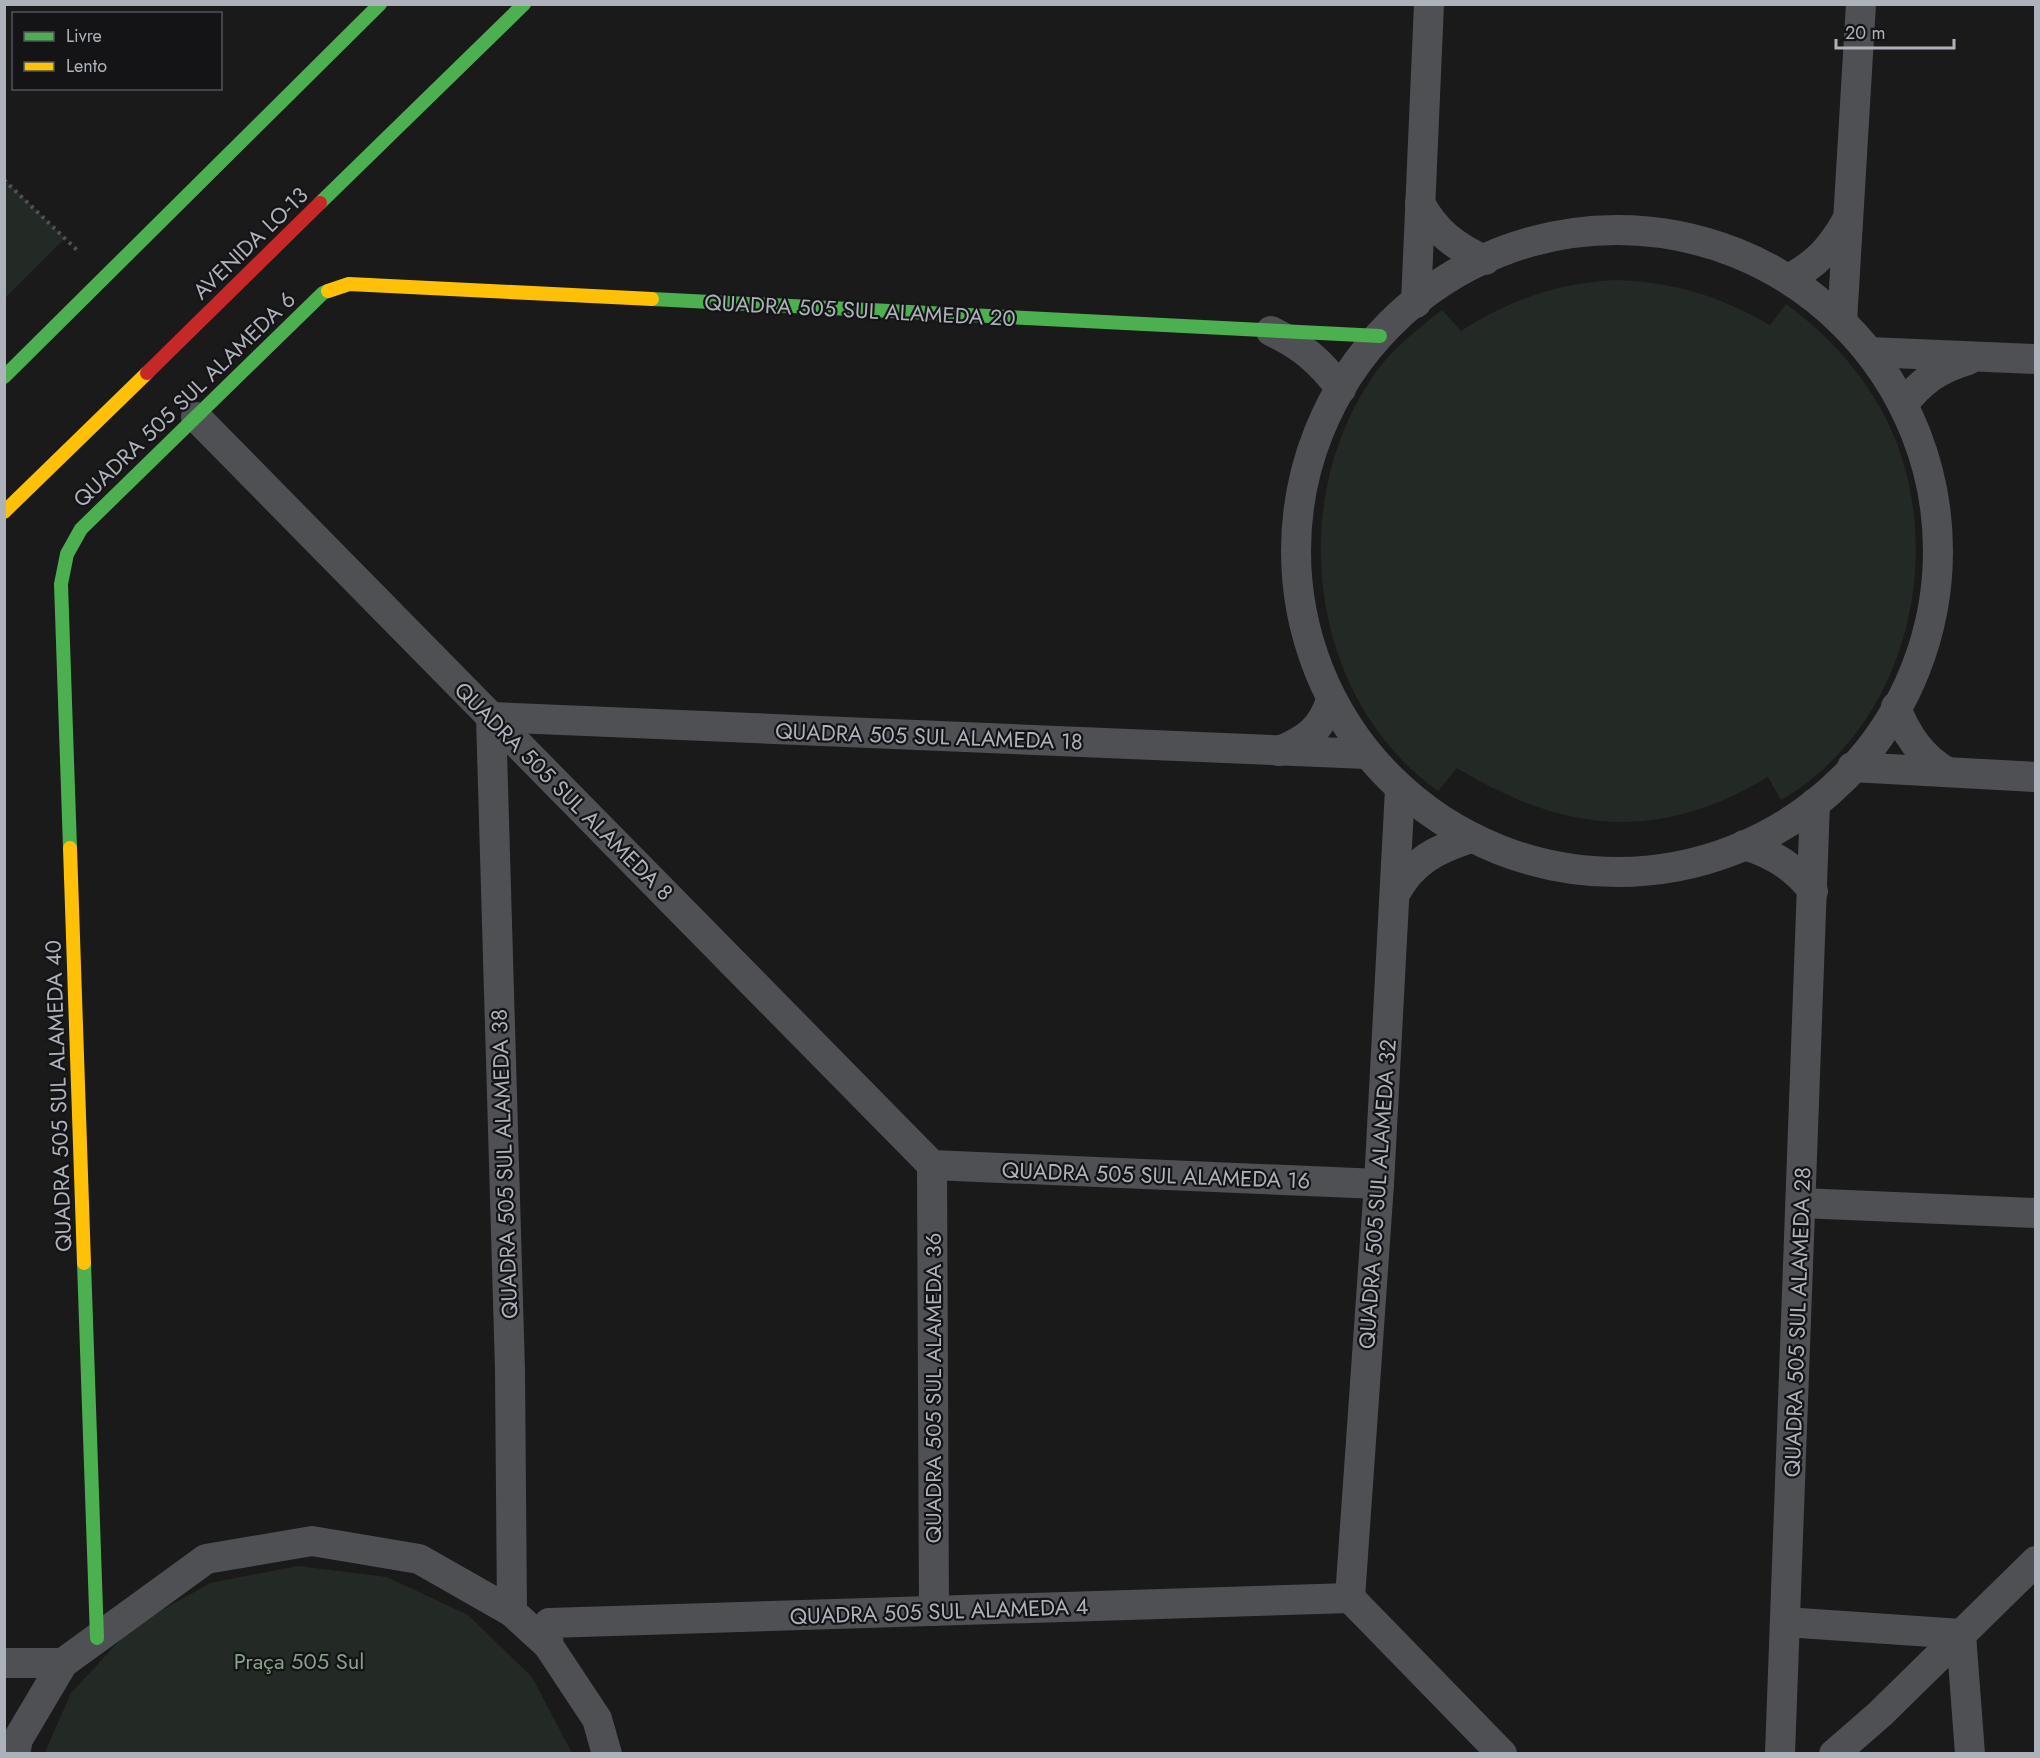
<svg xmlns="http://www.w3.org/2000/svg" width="2040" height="1758" viewBox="0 0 2040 1758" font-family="Jost,sans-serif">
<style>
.green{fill:#232924}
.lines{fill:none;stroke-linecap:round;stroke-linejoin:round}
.path{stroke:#505154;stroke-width:4;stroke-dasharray:3 4.5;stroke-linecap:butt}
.street{stroke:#4f5053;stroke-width:30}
.fast{stroke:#4caf50;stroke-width:14}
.slow{stroke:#ffc107;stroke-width:14}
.jam{stroke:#c62828;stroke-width:14}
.labels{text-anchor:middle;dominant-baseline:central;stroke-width:4.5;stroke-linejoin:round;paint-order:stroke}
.street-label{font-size:22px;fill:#adb1ba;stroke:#141416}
.park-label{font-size:22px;fill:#86a388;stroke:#141416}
</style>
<rect width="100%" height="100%" fill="#1a1a1a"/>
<!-- green -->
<g class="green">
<path d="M5 180 65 238 5 298H4Z"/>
<path d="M1616 280C1675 282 1719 296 1770 325L1786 304C1826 333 1858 368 1882 411 1952 540 1911 725 1781 800L1768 777C1658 843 1564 833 1457 768L1438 791C1307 697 1285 499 1376 372 1393 348 1419 328 1442 310L1461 331C1509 300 1558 283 1616 280Z"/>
<path d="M298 1566 387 1577 468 1615 532 1677 572 1753 44 1754 71 1693 132 1627 210 1583Z"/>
</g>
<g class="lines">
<!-- path -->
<path class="path" d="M4 180 78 251"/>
<!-- street -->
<g class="street">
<path d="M1420 203C1435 231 1455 247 1485 260"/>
<circle cx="1617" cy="551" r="321"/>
<path d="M1788 279C1816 265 1832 247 1847 220"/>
<path d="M1416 303 1429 4"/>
<path d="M1842 322 1861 4"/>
<path d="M1271 331C1303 347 1319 360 1341 389"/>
<path d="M1869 352 2036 359"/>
<path d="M1903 405C1921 381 1940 368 1968 360"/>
<path d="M196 417 932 1165"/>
<path d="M1896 707C1906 735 1921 757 1947 772"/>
<path d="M1279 751C1306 740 1322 729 1331 700"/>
<path d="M1852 767 2036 777"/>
<path d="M1744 845C1773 853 1795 867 1813 891"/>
<path d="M1395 894C1412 861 1437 849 1471 838"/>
<path d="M932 1165 1379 1184"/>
<path d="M932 1165 934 1611"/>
<path d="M1801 1203 2036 1213"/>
<path d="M1350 1598 1379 1184 1400 789"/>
<path d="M1350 1598 1502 1754"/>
<path d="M512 1612 510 1370 491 717 1367 754"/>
<path d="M1785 1622 1961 1634 1970 1754"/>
<path d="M548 1645 549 1623 1350 1598"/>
<path d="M4 1663H63"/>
<path d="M15 1754 18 1739 63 1663 206 1559 312 1541 419 1559 512 1612 548 1645 597 1719 607 1754"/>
<path d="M1780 1754 1815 803"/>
<path d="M1834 1754 1880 1714 2036 1561"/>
</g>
<!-- fast -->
<g class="fast">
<path d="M320 203 524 4"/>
<path d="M652 299 1380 336"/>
<path d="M4 377 380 4"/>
<path d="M70 848 61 584 67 554 81 529 323 293 328 291"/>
<path d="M84 1263 97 1638"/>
</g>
<!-- slow -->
<g class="slow">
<path d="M328 291 349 284 652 299"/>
<path d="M4 512 147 373"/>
<path d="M70 848 84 1263"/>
</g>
<!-- jam -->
<path class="jam" d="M147 373 320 203"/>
</g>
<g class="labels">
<!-- street labels -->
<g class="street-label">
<text transform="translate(250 243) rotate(-44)">AVENIDA LO-13</text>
<text transform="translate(860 310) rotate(3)">QUADRA 505 SUL ALAMEDA 20</text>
<text transform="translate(184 399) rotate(-44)">QUADRA 505 SUL ALAMEDA 6</text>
<text transform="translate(929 736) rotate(2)">QUADRA 505 SUL ALAMEDA 18</text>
<text transform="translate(564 791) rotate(45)">QUADRA 505 SUL ALAMEDA 8</text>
<text transform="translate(58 1096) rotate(-92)">QUADRA 505 SUL ALAMEDA 40</text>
<text transform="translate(504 1164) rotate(-92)">QUADRA 505 SUL ALAMEDA 38</text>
<text transform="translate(1156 1175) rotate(2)">QUADRA 505 SUL ALAMEDA 16</text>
<text transform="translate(1377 1194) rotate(-86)">QUADRA 505 SUL ALAMEDA 32</text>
<text transform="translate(1797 1322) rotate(-88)">QUADRA 505 SUL ALAMEDA 28</text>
<text transform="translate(933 1388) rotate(-90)">QUADRA 505 SUL ALAMEDA 36</text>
<text transform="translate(939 1611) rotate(-2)">QUADRA 505 SUL ALAMEDA 4</text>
</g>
<!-- park labels -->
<g class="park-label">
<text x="299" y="1661">Praça 505 Sul</text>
</g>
</g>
<!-- border -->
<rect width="2040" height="1758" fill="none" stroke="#adb1ba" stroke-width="12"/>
<!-- legend -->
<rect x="12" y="12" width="210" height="78" fill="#141416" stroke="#515358" stroke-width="1.5"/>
<rect x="24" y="32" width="30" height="9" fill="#4caf50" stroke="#515358" stroke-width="1.5"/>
<text x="66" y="42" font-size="18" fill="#adb1ba">Livre</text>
<rect x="24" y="62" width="30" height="9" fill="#ffc107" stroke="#515358" stroke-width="1.5"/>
<text x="66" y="72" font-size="18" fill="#adb1ba">Lento</text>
<!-- scale -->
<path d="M1836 39v9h118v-9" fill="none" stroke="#adb1ba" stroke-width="3"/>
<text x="1845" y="39" font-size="18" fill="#adb1ba" stroke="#141416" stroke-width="4.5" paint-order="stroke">20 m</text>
</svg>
